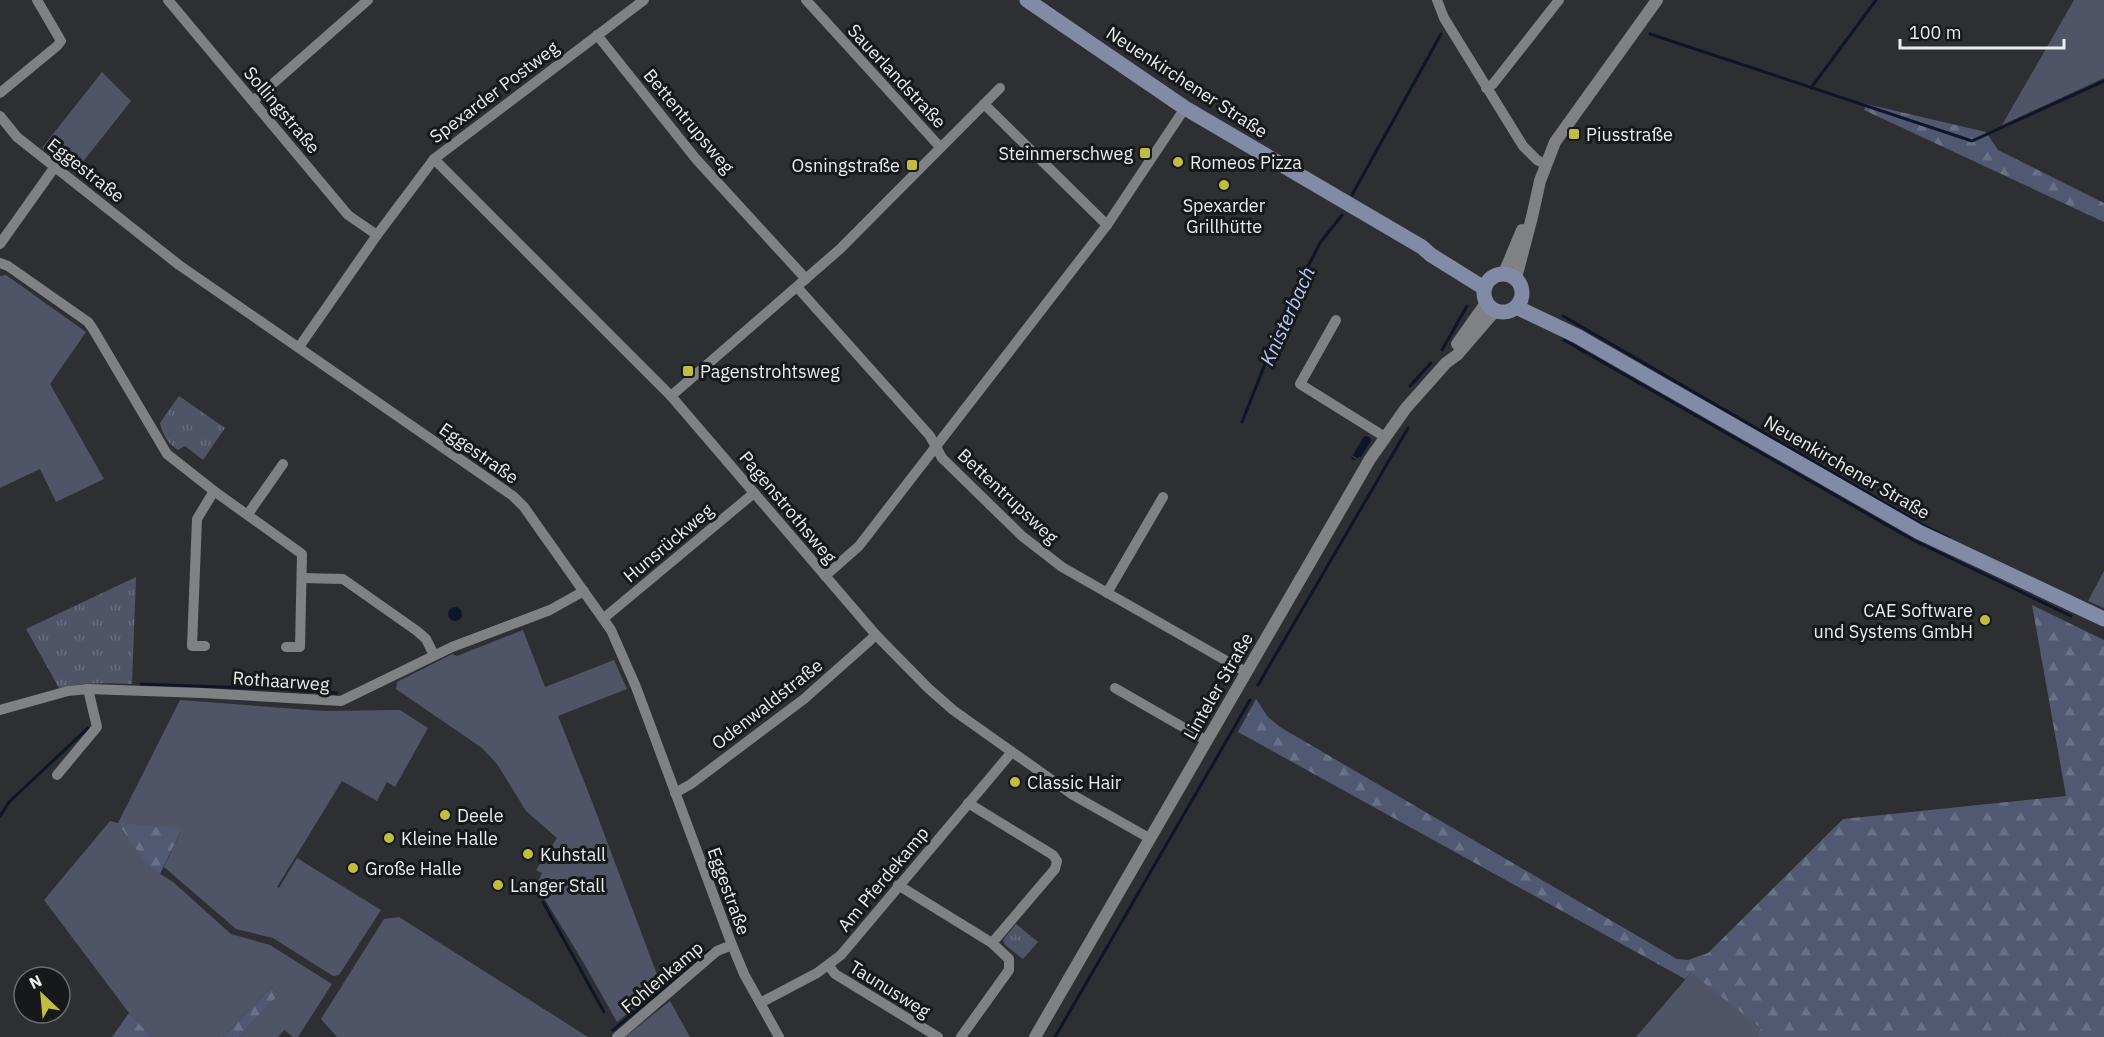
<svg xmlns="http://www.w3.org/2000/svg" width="2104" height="1037" viewBox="0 0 2104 1037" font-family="'IBM Plex Sans',sans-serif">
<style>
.green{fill:#4f5567}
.forest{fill:url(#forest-firs)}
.park{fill:url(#park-tufts)}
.water{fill:url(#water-ripples)}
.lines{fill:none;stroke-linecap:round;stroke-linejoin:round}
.stream{stroke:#0f1529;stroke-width:3}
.minor{stroke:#7f8185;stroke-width:10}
.tertiary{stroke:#7f8185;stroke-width:12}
.secondary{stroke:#818ba6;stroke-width:15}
.poi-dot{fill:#c0be40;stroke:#171819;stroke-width:2}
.labels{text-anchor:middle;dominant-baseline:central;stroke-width:6;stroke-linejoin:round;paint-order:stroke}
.street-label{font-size:18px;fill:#ebecef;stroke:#171819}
.poi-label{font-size:18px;fill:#ebecef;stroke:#171819;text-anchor:start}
.water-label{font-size:20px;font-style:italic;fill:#b6c7f8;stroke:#171819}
</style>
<defs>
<pattern id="forest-firs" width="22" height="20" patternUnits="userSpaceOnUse" patternTransform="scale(1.5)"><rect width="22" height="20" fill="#505971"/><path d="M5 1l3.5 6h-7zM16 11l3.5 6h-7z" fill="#697186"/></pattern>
<pattern id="park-tufts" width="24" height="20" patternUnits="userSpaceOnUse" patternTransform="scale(1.5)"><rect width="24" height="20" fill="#4f5567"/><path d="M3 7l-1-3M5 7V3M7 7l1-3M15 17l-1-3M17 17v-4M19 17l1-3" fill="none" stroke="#686e7d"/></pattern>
<pattern id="water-ripples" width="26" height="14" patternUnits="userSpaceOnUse" patternTransform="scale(1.5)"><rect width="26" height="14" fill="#0f1529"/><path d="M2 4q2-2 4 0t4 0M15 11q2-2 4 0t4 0" fill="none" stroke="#323748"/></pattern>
</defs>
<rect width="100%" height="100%" fill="#2e2f33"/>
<!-- green -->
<g class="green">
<path d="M2074 0H2104V78L2002 125Z"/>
<path d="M102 72 131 101 74 173 42 148Z"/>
<path d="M6 275 86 332 50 384 104 479 56 502 40 469 0 488V276Z"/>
<path d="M2104 571V608L2088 601Z"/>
<path d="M523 630 545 687 614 660 627 689 558 716 591 799 661 985 617 1022 582 960 536 885 542 873 536 870 557 838 526 811 497 764 482 748 396 689 397 682 452 654 457 656Z"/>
<path d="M180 700 324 711 400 710 428 728 395 787 387 782 377 801 342 781 277 887 279 888 297 858 381 910 339 975 333 976 273 938 236 929 164 867 182 829 149 867 173 882 231 934 270 945 332 984 298 1037H293L284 1030 278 1037H239L279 994 271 988 223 1037H152L129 1013 44 900 110 821 118 823Z"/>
<path d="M399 917 588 1037H337L321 1019 384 919Z"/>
<path d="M1691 973 1762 1028 1757 1037H1636Z"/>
<path d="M670 1001 690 1037H625Z"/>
</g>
<!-- forest -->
<g class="forest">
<path d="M1866 104 1986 132 1998 150 2104 203V222L1864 110Z"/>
<path d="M2032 605 2104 640V1037H1757L1761 1028 1691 973 1685 979 1238 732 1256 699 1268 717 1280 727 1677 959 1688 960 1708 953 1843 819 2066 796Z"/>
<path d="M118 823 182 829 160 874 149 867Z"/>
<path d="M271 988 279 994 239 1037H223Z"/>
<path d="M129 1013 152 1037H112Z"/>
</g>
<!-- park -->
<g class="park">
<path d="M179 396 225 428 203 460 185 446 178 450C169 445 162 434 160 423Z"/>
<path d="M136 577 132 684C106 683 83 682 59 688L26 629Z"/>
<path d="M1016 924 1038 942 1023 959 1005 945 1003 940Z"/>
</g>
<!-- water -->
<g class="water">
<path d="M1364 436 1370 437 1371 441 1360 459 1353 460 1351 458Z"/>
<circle cx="455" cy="614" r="7"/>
</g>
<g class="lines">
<!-- stream -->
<g class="stream">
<path d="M1650 34 1972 141 2104 81"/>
<path d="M1811 88 1876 0"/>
<path d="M1352 195 1441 34"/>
<path d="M1563 316 1923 525 1949 538"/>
<path d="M1564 340 1913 540 2071 616"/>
<path d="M1442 350 1467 306"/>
<path d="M1410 386 1431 363"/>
<path d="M1242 422 1290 301 1320 243 1342 215"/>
<path d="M141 684 280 689"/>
<path d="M1258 685 1408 428"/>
<path d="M291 690 337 693"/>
<path d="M0 816 9 802 88 728"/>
<path d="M543 902 604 1012"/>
<path d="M613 1030 710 950"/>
<path d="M1055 1037 1250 700"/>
</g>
<!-- minor -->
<g class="minor">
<path d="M168 0 348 215 377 235"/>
<path d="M806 0 940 147"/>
<path d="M1437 0 1444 18 1523 146 1537 160 1545 164"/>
<path d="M597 35 696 159 806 279"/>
<path d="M1486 88 1493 84 1559 0"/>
<path d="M0 93 57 46 61 41 37 0"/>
<path d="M253 101 368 0"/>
<path d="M984 104 1107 225"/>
<path d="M0 116 17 137 179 265 513 496 524 507 611 630 636 687 732 945 744 974 779 1037"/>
<path d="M434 159 671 396 876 635 928 688 953 710 1073 795 1149 838"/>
<path d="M0 244 54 168"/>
<path d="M0 263 8 266 88 322 93 329 167 454 214 491 302 554 300 647H286"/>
<path d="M797 287 930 436 942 458 1022 536 1062 567 1246 672"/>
<path d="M1336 320 1300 384 1385 437"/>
<path d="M299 347 377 235 434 159 644 0"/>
<path d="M671 396 840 249 1000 88"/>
<path d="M248 514 283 464"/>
<path d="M825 576 859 546 1107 225 1185 108"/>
<path d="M302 578 343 579 417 631 426 639 434 655"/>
<path d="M1107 593 1163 497"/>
<path d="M604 618 754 493"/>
<path d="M205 646H192L197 519 214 491"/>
<path d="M1115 688 1207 741"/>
<path d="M0 710 68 691 88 689 202 693 341 701 452 647 550 610 584 591"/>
<path d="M57 775 97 727 88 689"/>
<path d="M675 793 691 784 804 699 876 635"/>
<path d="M968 803 1053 855 1057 861 1055 869 992 943"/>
<path d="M898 885 992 943 1009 959V970L961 1037"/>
<path d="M829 966 835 974 938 1037"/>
<path d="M760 1003 817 973 841 955 1011 753"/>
<path d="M617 1037 717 951 732 945"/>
</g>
<!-- tertiary -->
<g class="tertiary">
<path d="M1504 273 1522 230"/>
<path d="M1516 278 1532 217 1540 181 1555 142 1657 0"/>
<path d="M1457 344 1486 303"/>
<path d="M1035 1037 1370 459 1406 408 1446 363 1457 355 1495 311"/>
</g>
<!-- secondary -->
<g class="secondary">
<path d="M1027 0 1185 108 1422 247 1431 255 1484 288"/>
<circle cx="1503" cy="293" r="19"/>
<path d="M1516 307 1577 336 1919 532 2104 619"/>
</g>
</g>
<!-- markers -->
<g class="poi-dot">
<rect x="1568" y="128" width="12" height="12" rx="3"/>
<rect x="1139" y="147" width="12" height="12" rx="3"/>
<circle cx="1178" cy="162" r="6"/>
<rect x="906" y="159" width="12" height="12" rx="3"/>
<circle cx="1224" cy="185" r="6"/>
<rect x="682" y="365" width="12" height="12" rx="3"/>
<circle cx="1985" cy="620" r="6"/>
<circle cx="1015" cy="782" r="6"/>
<circle cx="445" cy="815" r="6"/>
<circle cx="389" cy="838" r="6"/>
<circle cx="528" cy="854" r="6"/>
<circle cx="353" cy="868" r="6"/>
<circle cx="498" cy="885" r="6"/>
</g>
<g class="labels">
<!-- street labels -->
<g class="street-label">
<text transform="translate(897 76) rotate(47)">Sauerlandstraße</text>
<text transform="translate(1187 82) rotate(33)">Neuenkirchener Straße</text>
<text transform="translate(494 92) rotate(-37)">Spexarder Postweg</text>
<text transform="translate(282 110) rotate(50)">Sollingstraße</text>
<text transform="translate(689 121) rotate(50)">Bettentrupsweg</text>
<text transform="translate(86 170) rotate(38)">Eggestraße</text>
<text transform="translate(479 453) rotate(35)">Eggestraße</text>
<text transform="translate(1847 467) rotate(30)">Neuenkirchener Straße</text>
<text transform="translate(1008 496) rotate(43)">Bettentrupsweg</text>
<text transform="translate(788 507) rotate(50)">Pagenstrothsweg</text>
<text transform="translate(668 543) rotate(-40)">Hunsrückweg</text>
<text transform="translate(281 681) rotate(4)">Rothaarweg</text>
<text transform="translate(1218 686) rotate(-60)">Linteler Straße</text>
<text transform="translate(767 704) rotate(-38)">Odenwaldstraße</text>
<text transform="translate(883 879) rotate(-50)">Am Pferdekamp</text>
<text transform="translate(729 891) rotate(70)">Eggestraße</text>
<text transform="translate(662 977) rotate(-40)">Fohlenkamp</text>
<text transform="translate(890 989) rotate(32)">Taunusweg</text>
</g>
<!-- poi labels -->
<g class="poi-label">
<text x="1586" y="134">Piusstraße</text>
<text x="1133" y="153" text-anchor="end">Steinmerschweg</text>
<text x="1190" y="162">Romeos Pizza</text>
<text x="900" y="165" text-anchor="end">Osningstraße</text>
<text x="1224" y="205" text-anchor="middle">Spexarder<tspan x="1224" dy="21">Grillhütte</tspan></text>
<text x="700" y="371">Pagenstrohtsweg</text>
<text x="1973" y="610" text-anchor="end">CAE Software<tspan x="1973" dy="21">und Systems GmbH</tspan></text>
<text x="1027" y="782">Classic Hair</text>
<text x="457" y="815">Deele</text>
<text x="401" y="838">Kleine Halle</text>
<text x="540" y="854">Kuhstall</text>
<text x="365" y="868">Große Halle</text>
<text x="510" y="885">Langer Stall</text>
</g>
<!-- water labels -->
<g class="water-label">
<text transform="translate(1287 316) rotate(-66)">Knisterbach</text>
</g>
</g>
<!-- north arrow -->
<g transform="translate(42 995) rotate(334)"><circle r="28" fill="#171819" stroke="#6c6d6f" stroke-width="1.5"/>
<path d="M0-4.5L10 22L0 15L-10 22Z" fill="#c0be40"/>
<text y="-9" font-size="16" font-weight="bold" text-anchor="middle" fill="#ebecef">N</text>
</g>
<!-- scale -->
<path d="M1900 39v9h164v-9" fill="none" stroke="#ebecef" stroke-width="3"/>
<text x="1909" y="39" font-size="18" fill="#ebecef" stroke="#171819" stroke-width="4.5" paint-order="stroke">100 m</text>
</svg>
